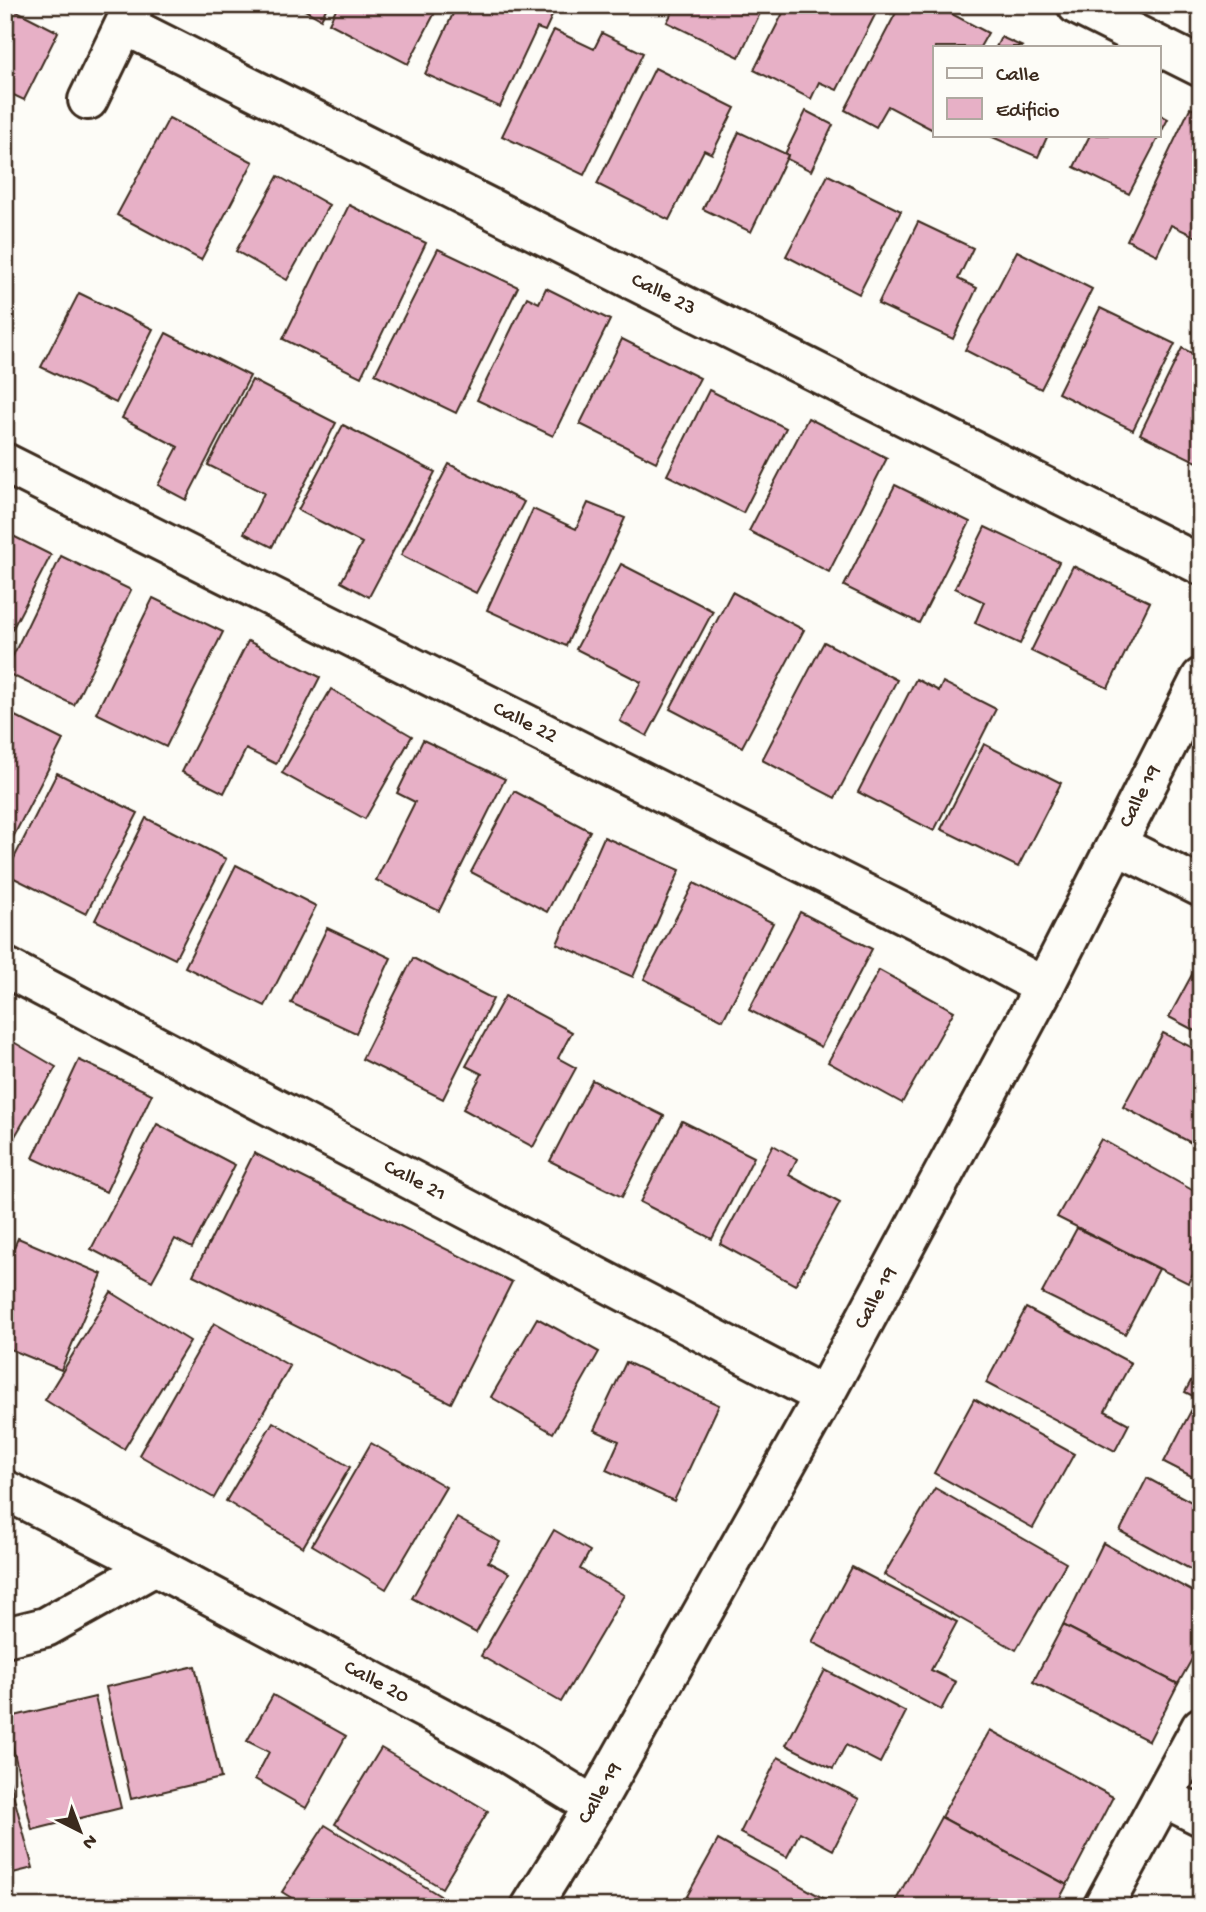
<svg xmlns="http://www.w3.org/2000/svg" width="1206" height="1912" viewBox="0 0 1206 1912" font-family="'Gochi Hand',sans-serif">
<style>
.building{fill:#e7b0c6;stroke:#3b2a1e;stroke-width:2}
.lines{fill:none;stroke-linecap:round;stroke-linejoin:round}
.minor-casing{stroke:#3b2a1e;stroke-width:44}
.minor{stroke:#fdfcf7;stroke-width:38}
.labels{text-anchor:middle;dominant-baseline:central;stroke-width:6;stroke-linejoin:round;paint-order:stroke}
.street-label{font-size:21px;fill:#3b2a1e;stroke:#fdfcf7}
</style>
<rect width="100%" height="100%" fill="#fdfcf7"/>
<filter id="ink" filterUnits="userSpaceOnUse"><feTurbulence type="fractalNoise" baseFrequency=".0143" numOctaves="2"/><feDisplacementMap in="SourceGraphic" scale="14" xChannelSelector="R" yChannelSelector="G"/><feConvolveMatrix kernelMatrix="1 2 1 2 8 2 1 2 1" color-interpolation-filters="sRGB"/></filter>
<g filter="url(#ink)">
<!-- building -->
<g class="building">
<path d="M5 5 58 32 24 100 5 91Z"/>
<path d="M296 5H328L321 19Z"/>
<path d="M338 5H439L408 64 329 23Z"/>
<path d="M457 5H557L545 31 537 28 500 107 425 74Z"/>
<path d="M676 5H764L739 57 667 22Z"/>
<path d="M787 5H880L837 90 819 82 811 99 754 70Z"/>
<path d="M900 5H935L988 33 980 47H935V131L888 106 876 127 845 110Z"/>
<path d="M554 30 594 49 602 33 643 53 584 175 502 136Z"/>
<path d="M1001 37 1023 47H996Z"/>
<path d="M655 68 735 108 712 154 704 150 669 220 597 184Z"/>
<path d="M1190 108 1201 113V239L1171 225 1157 255 1127 240Z"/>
<path d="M806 111 833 125 811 171 787 159 788 155 785 154Z"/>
<path d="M1159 114 1168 119 1129 194 1074 167 1090 135H1159Z"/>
<path d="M169 118 253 162 201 260 117 215Z"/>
<path d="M739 132 788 155 751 232 703 209Z"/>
<path d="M988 135H1048L1038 157Z"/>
<path d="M828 175 901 211 859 294 786 256Z"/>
<path d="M278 176 329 205 287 280 236 251Z"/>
<path d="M349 205 426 243 361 377 283 339Z"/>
<path d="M918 222 973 248 958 279 977 288 953 339 878 304Z"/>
<path d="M438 249 518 287 456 413 375 374Z"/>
<path d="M1017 251 1092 289 1041 389 965 350Z"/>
<path d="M546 288 610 320 553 436 477 400 527 297 539 303Z"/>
<path d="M79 293 153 329 116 403 41 367Z"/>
<path d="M1100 308 1175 344 1133 430 1058 393Z"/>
<path d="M166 333 250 376 186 500 158 485 178 447 122 418Z"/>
<path d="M622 339 700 378 656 462 580 424Z"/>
<path d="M1182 348 1201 358V464L1140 434Z"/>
<path d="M252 380 336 423 272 547 244 533 264 493 208 465Z"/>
<path d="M709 390 786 428 743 513 667 475Z"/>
<path d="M808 418 887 458 829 572 749 531Z"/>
<path d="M343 425 435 472 369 597 341 582 362 543 298 510Z"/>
<path d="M449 464 524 502 476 593 401 555Z"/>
<path d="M895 485 970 522 919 623 844 586Z"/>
<path d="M588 503 625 518 566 646 487 610 533 509 576 529Z"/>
<path d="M985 527 1059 562 1020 644 975 623 984 602 955 588Z"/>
<path d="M5 532 51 555 5 643Z"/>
<path d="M61 556 131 590 74 705 5 672Z"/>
<path d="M621 564 713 611 647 736 620 721 641 682 576 649Z"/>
<path d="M1073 566 1150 602 1108 688 1031 651Z"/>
<path d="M732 592 804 630 742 747 670 709Z"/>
<path d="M153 598 223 632 166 747 96 713Z"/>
<path d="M248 641 320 677 276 764 246 749 224 793 182 772Z"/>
<path d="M824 642 897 680 835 798 762 760Z"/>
<path d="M916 679 939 691 943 682 996 709 934 831 858 792Z"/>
<path d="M331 689 412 736 365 819 282 773Z"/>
<path d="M5 711 63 740 5 853Z"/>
<path d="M423 740 505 779 439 911 376 880 415 802 397 793Z"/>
<path d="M984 744 1061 783 1018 867 941 829Z"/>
<path d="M57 773 138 813 86 914 6 874Z"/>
<path d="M514 791 590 831 547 912 471 872Z"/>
<path d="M146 818 226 859 175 959 95 920Z"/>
<path d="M604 837 680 870 633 977 557 944Z"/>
<path d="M236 865 316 906 265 1006 185 967Z"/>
<path d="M694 883 773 923 723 1020 644 979Z"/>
<path d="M800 912 872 949 821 1047 749 1010Z"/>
<path d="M327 928 391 958 356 1033 291 1003Z"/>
<path d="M413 958 493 999 443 1099 362 1059Z"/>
<path d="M1201 958V1034L1169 1017Z"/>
<path d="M879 970 954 1011 902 1103 828 1062Z"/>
<path d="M505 996 572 1032 558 1058 576 1068 533 1147 463 1109 482 1074 466 1066Z"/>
<path d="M1163 1033 1201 1052V1148L1123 1107Z"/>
<path d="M5 1037 56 1067 11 1143 5 1140Z"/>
<path d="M79 1060 152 1094 106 1192 33 1158Z"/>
<path d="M592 1080 664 1116 622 1197 550 1161Z"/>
<path d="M682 1121 754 1157 712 1239 640 1202Z"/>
<path d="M157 1124 235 1165 192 1248 175 1239 152 1281 91 1249Z"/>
<path d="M1101 1139 1201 1195V1233L1191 1250 1201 1256V1261L1188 1283 1057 1217Z"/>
<path d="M773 1145 797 1159 789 1175 840 1203 795 1285 720 1244Z"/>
<path d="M254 1153 512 1282 451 1403 193 1275Z"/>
<path d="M1077 1228 1159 1269 1125 1334 1042 1293Z"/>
<path d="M18 1238 102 1274 61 1370 5 1347V1268Z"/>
<path d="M111 1292 190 1341 124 1449 45 1400Z"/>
<path d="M1026 1308 1131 1363 1105 1411 1129 1424 1115 1451 986 1383Z"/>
<path d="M537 1318 599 1352 553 1433 491 1397Z"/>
<path d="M214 1323 290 1366 214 1498 139 1455Z"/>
<path d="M626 1362 719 1405 674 1501 606 1470 619 1441 594 1430Z"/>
<path d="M1201 1362V1400L1185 1392Z"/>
<path d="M974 1399 1074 1454 1033 1528 934 1473Z"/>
<path d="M1192 1409 1201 1414V1481L1164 1462Z"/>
<path d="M273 1422 350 1467 303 1547 226 1501Z"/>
<path d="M371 1443 446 1487 386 1589 312 1545Z"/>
<path d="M1147 1478 1201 1507V1575L1120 1531Z"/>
<path d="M935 1488 1066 1563 1016 1650 884 1575Z"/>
<path d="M457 1518 500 1542 488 1562 509 1573 476 1633 412 1598Z"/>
<path d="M554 1530 590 1551 580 1569 624 1595 561 1702 481 1656Z"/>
<path d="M1103 1543 1201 1596V1643L1178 1684 1063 1625Z"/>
<path d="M852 1567 957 1622 931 1670 956 1682 941 1710 812 1642Z"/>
<path d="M1063 1625 1178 1684 1149 1741 1033 1682Z"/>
<path d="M195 1666 221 1778 131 1799 106 1687Z"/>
<path d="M825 1670 906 1712 880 1763 846 1745 833 1769 786 1745Z"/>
<path d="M273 1695 346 1736 306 1808 255 1779 269 1752 247 1741Z"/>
<path d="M95 1697 121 1808 32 1830 6 1718Z"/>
<path d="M990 1730 1113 1797 1067 1885 941 1817Z"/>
<path d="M381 1748 488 1811 442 1888 335 1824Z"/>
<path d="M778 1757 859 1799 833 1850 800 1832 787 1857 740 1833Z"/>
<path d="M5 1764 33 1868 5 1875Z"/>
<path d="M941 1817 1067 1885 1055 1907H908L896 1900Z"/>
<path d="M325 1825 442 1897 436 1907H306L282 1892Z"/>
<path d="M718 1840 832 1903 830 1907H681Z"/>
</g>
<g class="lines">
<!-- minor casing -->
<g class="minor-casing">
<g id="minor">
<path d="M1077 5 1201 67"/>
<path id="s1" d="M125 25 1201 565"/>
<path d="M88 100 134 5"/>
<path id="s2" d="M5 463 957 940 1044 987"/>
<path d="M1117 845 1201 887"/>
<path id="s3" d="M5 967 824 1396"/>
<path d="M5 1490 155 1566 46 1627 5 1637"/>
<path id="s4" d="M155 1566 499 1748 594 1806"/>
<path d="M1163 1797 1201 1816"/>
<path id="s5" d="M531 1907 594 1806 824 1396 1044 987 1201 678"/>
<path d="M1103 1907 1201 1727"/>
</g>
</g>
<!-- minor -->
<use href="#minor" class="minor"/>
</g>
</g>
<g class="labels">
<!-- street labels -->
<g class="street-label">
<text stroke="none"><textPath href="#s1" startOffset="602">Calle 23</textPath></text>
<text stroke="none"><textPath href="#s2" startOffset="581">Calle 22</textPath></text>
<text stroke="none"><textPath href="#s5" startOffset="1267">Calle 19</textPath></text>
<text stroke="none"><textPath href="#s3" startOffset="462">Calle 21</textPath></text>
<text stroke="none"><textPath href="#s5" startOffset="700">Calle 19</textPath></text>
<text stroke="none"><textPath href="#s4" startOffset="250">Calle 20</textPath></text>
<text stroke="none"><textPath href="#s5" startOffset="133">Calle 19</textPath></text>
</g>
</g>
<!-- margin -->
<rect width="1206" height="1912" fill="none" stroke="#fdfcf7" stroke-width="28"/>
<rect x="14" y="14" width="1178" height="1884" fill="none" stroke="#3b2a1e" stroke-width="2.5" filter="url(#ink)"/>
<!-- legend -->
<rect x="933" y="46" width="228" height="91" fill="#fdfcf7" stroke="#afa8a0" stroke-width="2"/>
<rect x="947" y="68" width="35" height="10" fill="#fdfcf7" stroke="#afa8a0" stroke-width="2"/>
<text x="996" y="80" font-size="21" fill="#3b2a1e">Calle</text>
<rect x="947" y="98" width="35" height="21" fill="#e7b0c6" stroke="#afa8a0" stroke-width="2"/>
<text x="996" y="116" font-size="21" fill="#3b2a1e">Edificio</text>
<!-- north arrow -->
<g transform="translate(80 1831) rotate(138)" stroke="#fdfcf7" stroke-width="5" paint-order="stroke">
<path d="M0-5L12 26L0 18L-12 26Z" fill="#3b2a1e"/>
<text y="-10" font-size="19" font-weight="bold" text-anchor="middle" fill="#3b2a1e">N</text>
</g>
</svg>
